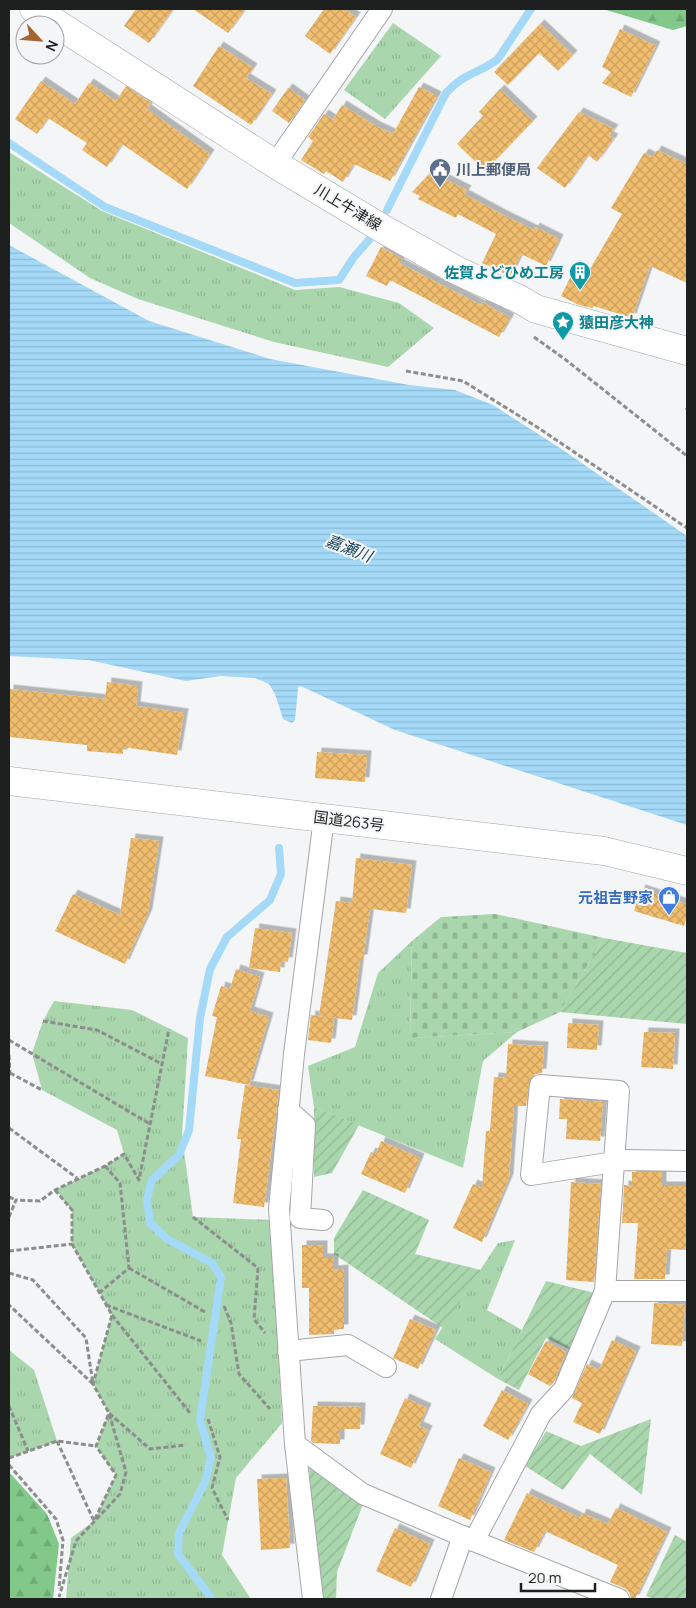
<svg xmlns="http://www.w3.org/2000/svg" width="696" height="1608" viewBox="0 0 696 1608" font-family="Manrope,'Noto Sans JP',sans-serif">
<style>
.grass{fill:url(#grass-tufts)}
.forest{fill:url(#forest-firs)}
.cemetery{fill:url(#cemetery-stones)}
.garden{fill:url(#garden-furrows)}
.water{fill:url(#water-rules)}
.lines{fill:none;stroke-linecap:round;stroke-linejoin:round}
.stream{stroke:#a4d9f7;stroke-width:8}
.building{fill:url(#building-cross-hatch);filter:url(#shadow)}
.minor-casing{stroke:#a6a6a8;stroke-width:22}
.secondary-casing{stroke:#a6a6a8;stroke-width:29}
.trunk-casing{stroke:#a6a6a8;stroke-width:29}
.path{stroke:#8c8d8d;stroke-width:3;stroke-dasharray:5 2.5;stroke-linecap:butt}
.minor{stroke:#fff;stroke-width:20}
.secondary{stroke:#fff;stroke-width:28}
.trunk{stroke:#fff;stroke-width:28}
.labels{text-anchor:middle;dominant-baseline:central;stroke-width:4;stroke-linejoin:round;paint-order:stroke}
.service-label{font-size:15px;font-weight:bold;fill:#4e5e75;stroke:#f4f5f6;text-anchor:start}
.street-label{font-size:15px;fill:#1e1f1f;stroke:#f4f5f6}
.culture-label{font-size:15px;font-weight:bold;fill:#0d838f;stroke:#f4f5f6;text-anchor:end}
.shop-label{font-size:15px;font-weight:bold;fill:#366cbe;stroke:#f4f5f6;text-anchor:end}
.water-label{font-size:16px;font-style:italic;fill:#1c455a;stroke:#f4f5f6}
</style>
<defs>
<pattern id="grass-tufts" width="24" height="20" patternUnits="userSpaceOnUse" patternTransform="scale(1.25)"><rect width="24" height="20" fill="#a9d6ad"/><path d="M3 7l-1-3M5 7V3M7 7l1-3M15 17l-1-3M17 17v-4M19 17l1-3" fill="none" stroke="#91b794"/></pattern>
<pattern id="forest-firs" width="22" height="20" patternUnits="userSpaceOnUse" patternTransform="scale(1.25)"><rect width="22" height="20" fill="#81c889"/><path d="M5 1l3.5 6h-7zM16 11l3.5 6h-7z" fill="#6fab76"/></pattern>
<pattern id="cemetery-stones" width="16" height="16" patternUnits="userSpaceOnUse" patternTransform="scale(1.25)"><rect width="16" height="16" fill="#a9d6ad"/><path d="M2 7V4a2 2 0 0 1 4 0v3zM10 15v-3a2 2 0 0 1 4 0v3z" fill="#91b794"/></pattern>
<pattern id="garden-furrows" width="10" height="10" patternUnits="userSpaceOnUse" patternTransform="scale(1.25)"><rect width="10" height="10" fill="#a9d6ad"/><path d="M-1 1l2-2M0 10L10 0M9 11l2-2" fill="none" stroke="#91b794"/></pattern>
<pattern id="water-rules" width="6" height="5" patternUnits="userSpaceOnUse" patternTransform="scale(1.25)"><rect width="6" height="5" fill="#a4d9f7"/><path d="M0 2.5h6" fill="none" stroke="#8dbad3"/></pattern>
<pattern id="building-cross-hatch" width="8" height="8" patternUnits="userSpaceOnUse" patternTransform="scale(1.25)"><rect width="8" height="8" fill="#f0bc6d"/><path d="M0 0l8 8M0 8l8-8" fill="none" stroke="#cda15e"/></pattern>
<filter id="shadow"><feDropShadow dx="4.5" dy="-4.5" stdDeviation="0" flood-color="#0004"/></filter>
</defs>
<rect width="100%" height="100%" fill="#f4f5f6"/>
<!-- grass -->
<g class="grass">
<path d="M393 23 441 56 385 119 344 90Z"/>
<path d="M9 152 102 211 295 290 339 287 399 303 434 328 388 367 274 342 138 299 90 278 9 223Z"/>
<path d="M412 941 410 1038 517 1032 483 1061 463 1168 314 1107 308 1066 355 1047 378 973Z"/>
<path d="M54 1001 132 1010 188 1038 182 1136 193 1217 271 1220 282 1423 236 1478 222 1555 251 1599H66L71 1538 94 1521 116 1475 96 1446 109 1413 93 1384 112 1315 72 1244V1210L55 1190 105 1166 124 1154 117 1130 42 1090 32 1053 43 1021Z"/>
<path d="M515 1240 487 1310 522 1330 498 1379 435 1339 498 1243Z"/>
<path d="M9 1350 34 1370 57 1441 9 1458Z"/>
</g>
<!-- forest -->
<g class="forest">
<path d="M603 9H687V26L673 30Z"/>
<path d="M9 1472 47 1514 59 1544 53 1599H9Z"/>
</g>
<!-- cemetery -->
<path class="cemetery" d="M495 914 604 938 560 1012 517 1032 410 1038 412 941 441 917Z"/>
<!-- garden -->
<g class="garden">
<path d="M604 938 687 953V1024L560 1012Z"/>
<path d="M314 1107 359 1125 332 1173 314 1177Z"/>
<path d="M363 1190 429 1220 415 1254 481 1270 443 1328 334 1254V1238Z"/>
<path d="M546 1281 595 1293 571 1350 546 1338 519 1390 498 1379Z"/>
<path d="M651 1419 642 1495 590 1454 563 1490 525 1466 546 1431 581 1446Z"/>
<path d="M309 1465 363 1504 337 1572 336 1599H319Z"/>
<path d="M675 1535 687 1542V1599H653L646 1596Z"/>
</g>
<!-- water -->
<path class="water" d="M9 245 149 321 270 359 409 385 455 390 493 405 560 448 687 536V825L395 730 303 687 299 686 298 688 295 720 292 723 283 719 275 694 269 684 255 678 221 676 186 681 88 660 9 656Z"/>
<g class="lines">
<!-- stream -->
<g class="stream">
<path d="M9 143 105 207 295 283 339 280 354 257 369 240"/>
<path d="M387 210 446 93C462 74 480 73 498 59L531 9"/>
<path d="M212 1599 178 1554 179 1533 205 1482 211 1458 200 1420 221 1277 212 1263 167 1239 150 1223 147 1199 152 1180 179 1155 189 1130 200 1018 210 969 227 937 270 900 281 874 279 848"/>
</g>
</g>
<!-- building -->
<g class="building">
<path d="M136 9H173L149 43 124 26Z"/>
<path d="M193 9H245L228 33Z"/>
<path d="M324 9H345L356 17 330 54 305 36Z"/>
<path d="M540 24 573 55 558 71 539 53 508 85 494 72Z"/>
<path d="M620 29 656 46 631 97 602 83 611 72 602 67Z"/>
<path d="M219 46 253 68 246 78 272 94 251 125 193 86Z"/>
<path d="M41 81 75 104 89 83 116 101 126 86 151 103 147 109 210 154 187 189 122 144 107 167 82 150 87 143 48 118 37 134 15 119Z"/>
<path d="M419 87 437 96 390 181 354 164 343 182 326 171 324 174 301 160 313 141 308 137 324 114 333 120 342 105 376 126 393 134Z"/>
<path d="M288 88 305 100 289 123 272 111Z"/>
<path d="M500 89 533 121 485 171 457 144 483 116 479 112Z"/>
<path d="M579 112 614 129 609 136 614 138 597 162 588 155 565 188 537 168Z"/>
<path d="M657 150 687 164V283L650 266 632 318 594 306 592 308 579 305 561 296 574 270 586 276 622 214 611 208 644 153 653 157Z"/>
<path d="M431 172 467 190 464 194 505 216 534 230 535 227 559 239 546 266 521 254 510 276 482 263 496 234 458 214 456 218 418 199 420 196 412 192Z"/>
<path d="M381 247 402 259 399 263 481 305 482 302 510 318 499 337 390 280 387 286 366 276Z"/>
<path d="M107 682 138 686 136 706 184 713 177 755 123 747V754L87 751V745L9 737V689L105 699Z"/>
<path d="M317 752 367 755 365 782 315 778Z"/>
<path d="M131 838 159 841 148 913 125 964 55 931 73 894 120 915Z"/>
<path d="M356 858 412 865 406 913 370 909 363 959H360L352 1020 319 1016 336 901 352 903Z"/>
<path d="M641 889 687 904V915L684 926 634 911Z"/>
<path d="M255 928 292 933 288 962 281 961 280 972 249 968Z"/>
<path d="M236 969 260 977 250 1011 269 1017 249 1085 205 1076 217 1017 212 1016 221 986 230 989Z"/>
<path d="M311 1015 334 1018 331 1043 308 1040Z"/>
<path d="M568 1023 599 1025 597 1050 567 1048Z"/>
<path d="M644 1032 675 1033 673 1069 641 1067Z"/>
<path d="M508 1044 544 1046 542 1073 535 1074 530 1079 526 1106H514L509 1178 482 1242 453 1228 473 1184 482 1188 486 1131H490L494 1077 506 1078Z"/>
<path d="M245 1085 279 1090 264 1207 233 1203 241 1139H237Z"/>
<path d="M560 1099 603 1102 600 1141 566 1139 567 1119H559Z"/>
<path d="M381 1141 420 1158 405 1193 361 1174 371 1152 376 1154Z"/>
<path d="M632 1172H662V1186H687V1250L667 1249 665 1279H634L638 1223H622L624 1185 632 1186Z"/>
<path d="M571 1182 601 1184 594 1282 566 1280Z"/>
<path d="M302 1245H323V1258H334V1270L344 1269V1329H334V1334L309 1335V1288H302Z"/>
<path d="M654 1303 685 1305 682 1346 651 1344Z"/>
<path d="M410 1319 436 1330 418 1369 393 1358Z"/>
<path d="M612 1340 636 1351 600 1434 573 1422 582 1403 572 1398 587 1364 599 1370Z"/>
<path d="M546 1341 566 1352 554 1382 550 1386 528 1374Z"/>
<path d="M502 1390 528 1404 508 1440 483 1426Z"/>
<path d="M405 1398 427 1408 419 1426 428 1430 411 1468 380 1454Z"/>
<path d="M313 1406 361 1407 360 1429H340V1444L314 1443 311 1441Z"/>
<path d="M459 1458 491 1472 470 1520 438 1506Z"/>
<path d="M286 1478 290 1548 261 1550 257 1479Z"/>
<path d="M527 1493 580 1518 582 1513 608 1524 616 1508 667 1532 635 1599H631L629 1592 624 1588 610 1582 618 1565 545 1531 534 1552 504 1540Z"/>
<path d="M395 1528 430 1544 411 1587 376 1571Z"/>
</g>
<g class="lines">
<!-- minor casing -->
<g class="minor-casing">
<g id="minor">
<path d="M275 164 382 9"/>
<path d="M288 1110 305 1125 300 1218 323 1220"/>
<path d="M605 1291H686"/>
<path d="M288 1351 348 1345 386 1367"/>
<path d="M295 1444 363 1494 474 1541 619 1599"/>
<path d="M474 1541 541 1414 564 1389 605 1291 619 1091 540 1085 531 1175 614 1162 626 1160 687 1161"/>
<path d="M313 1599 295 1444 279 1209 294 1054 324 818"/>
<path d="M441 1599 463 1536"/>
</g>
</g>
<!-- secondary casing -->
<g class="secondary-casing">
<path id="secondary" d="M34 9 275 164 383 229 458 271 519 299 536 309 687 351"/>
</g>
<!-- trunk casing -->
<g class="trunk-casing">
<path id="trunk" d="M9 781 604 851 687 871"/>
</g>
<!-- path -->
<g class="path">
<path d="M534 337 566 360 687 456"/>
<path d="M406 371 463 381 537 427 687 528"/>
<path d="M686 408 687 409"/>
<path d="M43 1021 97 1030 162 1064"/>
<path d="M9 1040 150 1124"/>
<path d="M9 1055 10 1073 9 1077"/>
<path d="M10 1073 42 1090"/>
<path d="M9 1128 77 1178"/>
<path d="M55 1190 72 1210V1244L112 1315 93 1384 109 1413 126 1472 120 1494 76 1541 59 1597"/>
<path d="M9 1197 16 1200"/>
<path d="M9 1217 16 1200 40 1201 55 1190 105 1166 124 1154 139 1180 169 1029"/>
<path d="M193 1217 258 1268 254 1319 265 1333"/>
<path d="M9 1251 72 1244"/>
<path d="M129 1268 205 1312"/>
<path d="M9 1273 33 1280 86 1338 93 1384 9 1305"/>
<path d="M99 1293 129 1268 120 1183 105 1166"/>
<path d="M106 1305 201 1341"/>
<path d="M224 1306 231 1323 239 1374 270 1409"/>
<path d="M112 1315 190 1413"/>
<path d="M9 1406 28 1451"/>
<path d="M208 1419 220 1457 212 1488 228 1520"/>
<path d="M57 1441 94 1521"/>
<path d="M9 1458 57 1441 96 1446"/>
<path d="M9 1465 56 1519 63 1540 59 1589"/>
<path d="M95 1519 116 1475 96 1446 109 1413 150 1449 186 1445"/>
</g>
<!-- minor -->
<use href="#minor" class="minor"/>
<!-- secondary -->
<use href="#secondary" class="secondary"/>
<!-- trunk -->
<use href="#trunk" class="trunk"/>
</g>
<!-- icons -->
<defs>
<g id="civic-pin" transform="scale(1.125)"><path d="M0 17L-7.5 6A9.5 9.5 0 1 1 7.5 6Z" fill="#5c6f8a" stroke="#f4f5f6"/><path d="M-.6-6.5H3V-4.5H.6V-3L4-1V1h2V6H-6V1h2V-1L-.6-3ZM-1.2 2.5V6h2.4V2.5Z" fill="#fff"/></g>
<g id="building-pin" transform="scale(1.125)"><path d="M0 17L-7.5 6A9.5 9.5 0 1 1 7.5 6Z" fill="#0f9aa8" stroke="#f4f5f6"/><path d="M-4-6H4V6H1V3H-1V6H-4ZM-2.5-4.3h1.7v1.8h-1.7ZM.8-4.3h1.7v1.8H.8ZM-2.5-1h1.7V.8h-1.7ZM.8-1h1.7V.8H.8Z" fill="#fff"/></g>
<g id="sight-pin" transform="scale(1.125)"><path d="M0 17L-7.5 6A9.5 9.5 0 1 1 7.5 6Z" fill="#0f9aa8" stroke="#f4f5f6"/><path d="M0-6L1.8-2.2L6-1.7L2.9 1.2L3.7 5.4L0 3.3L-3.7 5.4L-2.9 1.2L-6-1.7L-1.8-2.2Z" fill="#fff"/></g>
<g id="shop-pin" transform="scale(1.125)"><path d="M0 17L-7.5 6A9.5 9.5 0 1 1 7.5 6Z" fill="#3f7fe0" stroke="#f4f5f6"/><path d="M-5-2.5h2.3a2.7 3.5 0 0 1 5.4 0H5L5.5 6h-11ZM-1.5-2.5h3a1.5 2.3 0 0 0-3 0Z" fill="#fff"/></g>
</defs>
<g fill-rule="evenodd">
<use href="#civic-pin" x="440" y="169"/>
<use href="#building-pin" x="580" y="272"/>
<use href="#sight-pin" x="563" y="322"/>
<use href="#shop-pin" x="669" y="897"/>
</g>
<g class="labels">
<!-- service labels -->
<g class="service-label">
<text x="456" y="169">川上郵便局</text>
</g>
<!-- street labels -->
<g class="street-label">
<text transform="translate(348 207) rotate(31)">川上牛津線</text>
<text transform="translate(349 821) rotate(7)">国道263号</text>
</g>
<!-- culture labels -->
<g class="culture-label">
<text x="564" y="272">佐賀よどひめ工房</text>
<text x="579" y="322" text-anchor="start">猿田彦大神</text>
</g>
<!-- shop labels -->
<g class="shop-label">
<text x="653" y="897">元祖吉野家</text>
</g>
<!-- water labels -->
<g class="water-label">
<text transform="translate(349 548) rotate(21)">嘉瀬川</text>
</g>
</g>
<!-- border -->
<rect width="696" height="1608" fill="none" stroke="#1e1f1f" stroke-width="20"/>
<!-- north arrow -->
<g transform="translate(40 40) rotate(116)"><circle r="24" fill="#f4f5f6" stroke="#9e9fa0"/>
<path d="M0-4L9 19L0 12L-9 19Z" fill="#a4642d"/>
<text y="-8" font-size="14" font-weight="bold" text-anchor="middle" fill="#1e1f1f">N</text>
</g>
<!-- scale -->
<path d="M521 1583v8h74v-8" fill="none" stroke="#1e1f1f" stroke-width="2.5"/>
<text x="528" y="1583" font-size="15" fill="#1e1f1f" stroke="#f4f5f6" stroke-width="4" paint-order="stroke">20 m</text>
</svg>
